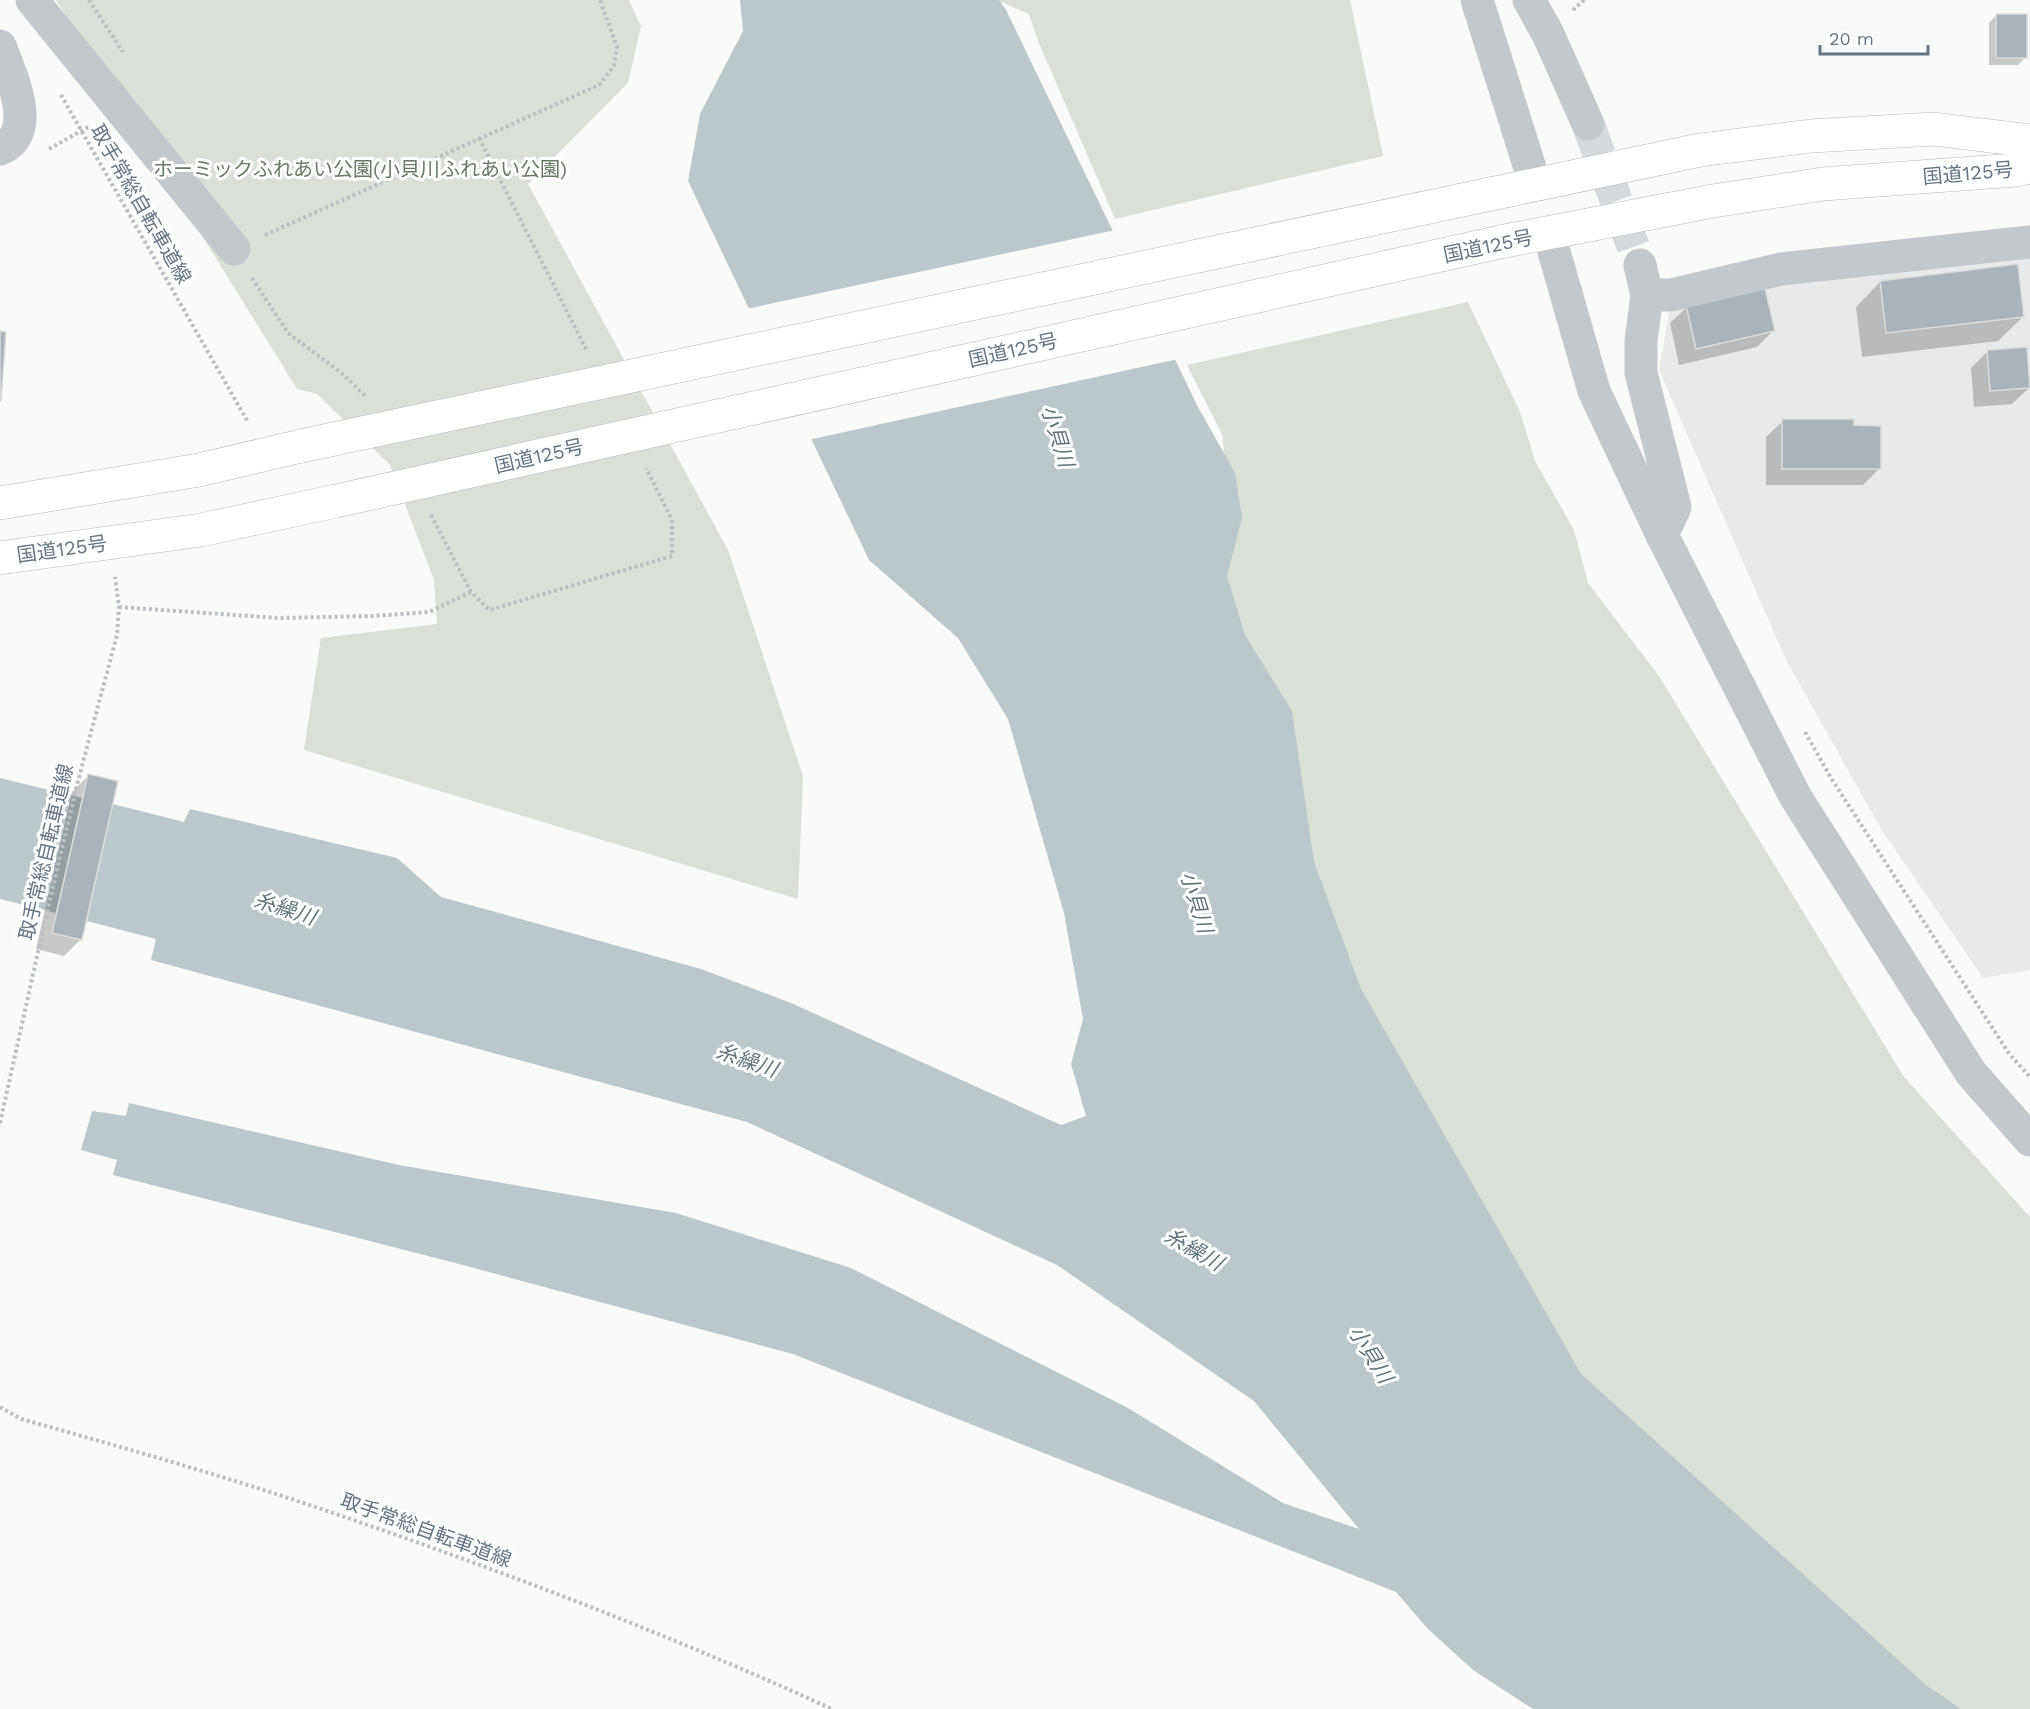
<svg xmlns="http://www.w3.org/2000/svg" width="2030" height="1709" viewBox="0 0 2030 1709" font-family="'Work Sans','Noto Sans JP',sans-serif">
<style>
.built{fill:#e8e9e9}
.green{fill:#dadfd7}
.water{fill:#bbc7cb}
.pier{fill:#fafaf8}
.shadow{fill:#0003}
.building{fill:#aab3b9;stroke:#dcdcda;stroke-width:1.5}
.lines{fill:none;stroke-linecap:round;stroke-linejoin:round}
.minor-tunnel{stroke:#d5d9db;stroke-width:33;stroke-dasharray:33 16;stroke-linecap:butt}
.highway-casing{stroke:#b4b9bd;stroke-width:34}
.path{stroke:#bbbfc2;stroke-width:4;stroke-dasharray:3 3;stroke-linecap:butt}
.minor{stroke:#c3c8cc;stroke-width:33}
.highway{stroke:#fff;stroke-width:33}
.highway-bridge-casing{stroke:#b4b9bd;stroke-width:34;stroke-linecap:butt}
.highway-bridge{stroke:#fff;stroke-width:33}
.labels{text-anchor:middle;dominant-baseline:central;stroke-width:6;stroke-linejoin:round;paint-order:stroke}
.park-label{font-size:20px;fill:#687a64;stroke:#fff}
.street-label{font-size:20px;fill:#657683;stroke:#fff}
.water-label{font-size:21px;font-style:italic;fill:#60757c;stroke:#fff}
</style>
<rect width="100%" height="100%" fill="#fafaf8"/>
<!-- built -->
<path class="built" d="M2030 254V970L1983 978 1881 829 1786 660 1659 370 1670 308 1795 277Z"/>
<!-- green -->
<g class="green">
<path d="M56 0H629L641 26 628 83 528 184 728 550 803 776 798 899 304 750 321 638 437 624 434 580 390 465 317 394 297 389Z"/>
<path d="M997 0H1350L1383 156 1115 219 1038 41 1029 14Z"/>
<path d="M1468 302 1520 412 1535 461 1574 530 1588 583 1659 676 1904 1077 2030 1217V1709H1924L1621 1449 1367 1103 1218 600 1225 486 1223 436 1187 365Z"/>
</g>
<!-- water -->
<g class="water">
<path d="M740 0H999L1006 10 1198 407 1235 473 1242 518 1227 576 1245 635 1292 711 1314 862 1361 989 1581 1374 1926 1685 1961 1709H1533L1473 1670 1428 1629 1396 1592 793 1354 463 1265 113 1175 117 1160 81 1150 92 1111 126 1116 129 1103 399 1165 676 1213 851 1268 1128 1408 1283 1503 1359 1529 1254 1401 1057 1265 747 1122 151 960 156 939 87 921 113 804 184 822 190 809 397 858 441 897 701 969 791 1003 1061 1125 1086 1116 1071 1064 1083 1019 1064 913 1008 719 958 638 869 560 688 181 700 114 743 31Z"/>
<path d="M0 778 82 798 56 913 0 899Z"/>
</g>
<!-- pier -->
<path class="pier" d="M1115 230 1178 359 808 440 746 309Z"/>
<!-- shadow -->
<g class="shadow">
<path d="M1997 15 2026 57 2018 65H1989V23Z"/>
<path d="M1880 282 2023 317 1998 341 1862 357 1856 307Z"/>
<path d="M1687 307 1773 331 1757 347 1679 365 1670 323Z"/>
<path d="M1988 351 2029 388 2012 404 1974 407 1971 368Z"/>
<path d="M1783 421 1852 427 1880 468 1863 485H1766V437Z"/>
<path d="M88 776 81 939 64 956 36 949 72 792Z"/>
</g>
<!-- building -->
<g class="building">
<rect x="1996" y="14" width="31" height="44"/>
<path d="M2018 264 2024 317 1886 333 1880 281Z"/>
<path d="M1765 288 1775 331 1696 349 1686 305Z"/>
<path d="M0 331 6 332 1 401H0Z"/>
<path d="M2027 347 2030 388 1990 391 1987 350Z"/>
<path d="M1782 419H1854V425L1881 426V469H1782Z"/>
<path d="M88 774 118 781 82 940 52 933Z"/>
</g>
<g class="lines">
<!-- minor-tunnel -->
<path class="minor-tunnel" d="M1588 124 1640 265"/>
<!-- highway casing -->
<g class="highway-casing">
<g id="highway">
<path d="M1486 195 1700 150 1811 136 1934 129 2030 141"/>
<path d="M1500 242 1713 201 1823 184 2016 170 2030 167"/>
<path d="M0 503 199 470 301 446"/>
<path d="M0 558 201 530 336 501"/>
</g>
</g>
<!-- path -->
<g class="path">
<path d="M89 0 123 52"/>
<path d="M1573 10 1584 0"/>
<path d="M61 95 248 422"/>
<path d="M479 138 586 349"/>
<path d="M49 149 90 126"/>
<path d="M265 235 599 85 614 66 617 47 600 0"/>
<path d="M252 278 288 333 344 375 366 397"/>
<path d="M431 515 471 592 489 610 672 556V520L646 468"/>
<path d="M119 607 279 618 373 616 429 612 471 592"/>
<path d="M1805 732 1831 778 2010 1055 2030 1077"/>
<path d="M0 1123 44 925 78 781 117 635 119 607 115 577"/>
<path d="M0 1407 21 1419C125 1448 228 1477 330 1512 500 1570 668 1634 832 1709"/>
</g>
<!-- minor -->
<g class="minor">
<path d="M32 0 234 249"/>
<path d="M1477 0 1535 184"/>
<path d="M1529 0 1548 34 1588 124"/>
<path d="M0 46C11 75 39 133 0 149"/>
<path d="M1549 234 1594 391 1662 535 1795 796 1971 1073 2030 1140"/>
<path d="M1640 265 1647 295 1641 341V373L1675 507 1662 535"/>
<path d="M1647 295H1671L1781 269 2030 242"/>
</g>
<!-- highway -->
<use href="#highway" class="highway"/>
<!-- highway-bridge casing -->
<g class="highway-bridge-casing">
<g id="highway-bridge">
<path d="M301 446 1486 195"/>
<path d="M336 501 1500 242"/>
</g>
</g>
<!-- highway-bridge -->
<use href="#highway-bridge" class="highway-bridge"/>
</g>
<g class="labels">
<!-- park labels -->
<g class="park-label">
<text x="360" y="169">ホーミックふれあい公園(小貝川ふれあい公園)</text>
</g>
<!-- street labels -->
<g class="street-label">
<text transform="translate(1968 173) rotate(-5)">国道125号</text>
<text transform="translate(141 204) rotate(60)">取手常総自転車道線</text>
<text transform="translate(1488 246) rotate(-12)">国道125号</text>
<text transform="translate(1013 350) rotate(-13)">国道125号</text>
<text transform="translate(539 456) rotate(-13)">国道125号</text>
<text transform="translate(62 549) rotate(-8)">国道125号</text>
<text transform="translate(46 852) rotate(-77)">取手常総自転車道線</text>
<text transform="translate(426 1530) rotate(20)">取手常総自転車道線</text>
</g>
<!-- water labels -->
<g class="water-label">
<text transform="translate(1058 436) rotate(73)">小貝川</text>
<text transform="translate(1197 902) rotate(73)">小貝川</text>
<text transform="translate(285 908) rotate(18)">糸繰川</text>
<text transform="translate(747 1060) rotate(19)">糸繰川</text>
<text transform="translate(1194 1249) rotate(30)">糸繰川</text>
<text transform="translate(1371 1354) rotate(58)">小貝川</text>
</g>
</g>
<!-- scale -->
<path d="M1820 45v9h108v-9" fill="none" stroke="#657683" stroke-width="3"/>
<text x="1829" y="45" font-size="18" fill="#657683" stroke="#ffffff" stroke-width="4.5" paint-order="stroke">20 m</text>
</svg>
